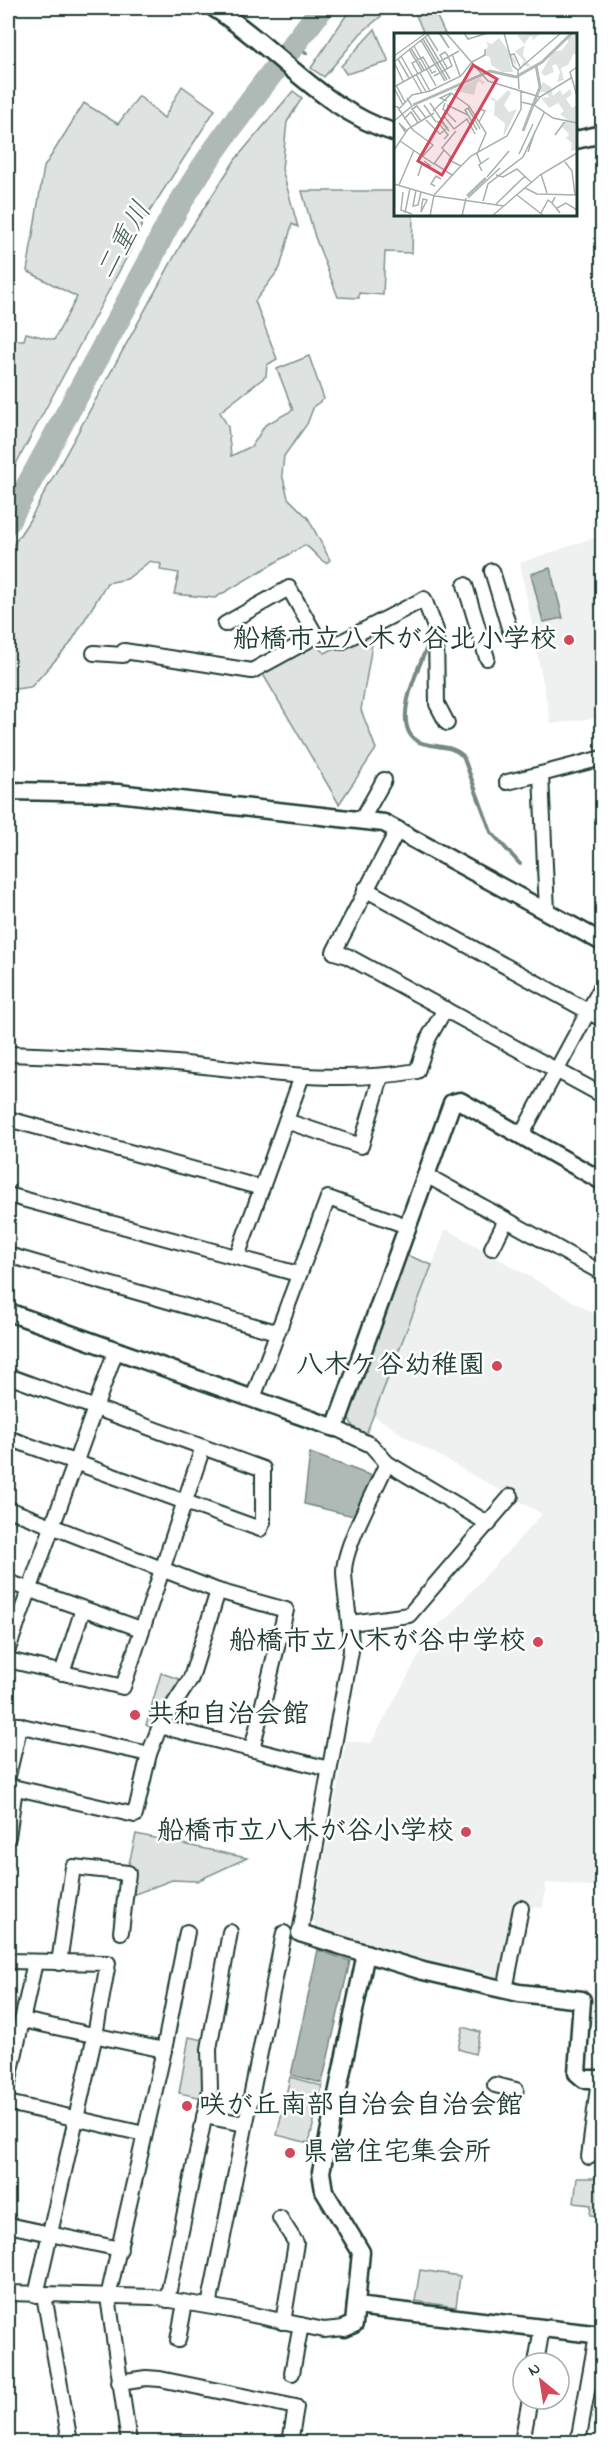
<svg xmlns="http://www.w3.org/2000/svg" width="610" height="2450" viewBox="0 0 610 2450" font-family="'Indie Flower','Klee One',sans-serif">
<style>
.built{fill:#eef1f0}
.green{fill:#dee3e2;stroke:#7e908b;stroke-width:1.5}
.water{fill:#afbab7;stroke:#758883;stroke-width:1.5}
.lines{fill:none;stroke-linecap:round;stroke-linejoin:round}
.stream{stroke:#758883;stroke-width:4}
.river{stroke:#afbab7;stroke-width:24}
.minor-casing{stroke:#1f3d34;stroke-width:18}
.tertiary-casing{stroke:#1f3d34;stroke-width:21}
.minor{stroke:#fff;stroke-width:14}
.tertiary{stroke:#fff;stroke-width:16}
.poi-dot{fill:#d1495b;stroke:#fff;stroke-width:2}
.labels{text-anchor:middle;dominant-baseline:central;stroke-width:5;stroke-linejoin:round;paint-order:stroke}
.poi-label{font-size:27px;font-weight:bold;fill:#1f3d34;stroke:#fff;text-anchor:end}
.water-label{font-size:28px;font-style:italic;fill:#4a625b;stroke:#fff}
.inset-river{fill:none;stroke:#afbab7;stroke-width:3}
.inset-road{fill:none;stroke:#a5b1ae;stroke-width:1.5}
.view{fill:#d1495b;fill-opacity:0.15;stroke:#d1495b;stroke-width:3}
.inset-edge{fill:none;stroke:#1f3d34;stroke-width:3}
</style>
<rect width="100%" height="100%" fill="#fff"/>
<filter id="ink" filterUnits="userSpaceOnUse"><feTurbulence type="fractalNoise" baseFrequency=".0167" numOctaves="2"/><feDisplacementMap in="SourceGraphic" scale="12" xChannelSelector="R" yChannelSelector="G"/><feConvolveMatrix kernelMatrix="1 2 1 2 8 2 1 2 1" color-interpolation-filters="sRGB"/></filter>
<g filter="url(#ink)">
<!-- built -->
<g class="built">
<path d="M602 535V717L551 724 520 563Z"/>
<path d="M446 1229 602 1318V1887L546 1883 543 1908 518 1905 503 1980 423 1964 316 1929 313 1919 346 1741 371 1743 434 1628 446 1619 542 1514 411 1440 373 1415Z"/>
</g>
<!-- green -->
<g class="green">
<path d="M351 8H391L361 33 324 77 311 68Z"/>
<path d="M413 8H433L445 34H424Z"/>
<path d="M375 29 389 62 346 74 341 66Z"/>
<path d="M182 86 215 110 144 220 130 251 8 479 10 340H24L26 333 54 340 77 297 27 271 44 167 84 103 118 124 139 96 164 118Z"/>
<path d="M293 91 302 98 287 122 282 169 298 227 292 224 280 268 255 301 277 359 267 365 266 376 220 412 228 427 231 456 252 446 265 425 293 410 277 369 309 356 324 399 314 406 307 424 284 456 282 474 288 498 308 518 330 560 326 563C318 559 313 550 305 545L215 598 174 594 179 573 160 570 161 564 150 561 127 579 107 583 70 644 31 687 8 690V553L29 521 184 239 235 160Z"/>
<path d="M395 191 396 214 413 215 412 253 385 252 383 295 359 293V298L338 297 315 237 302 191Z"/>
<path d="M375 627 361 710 376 749 339 804 264 676V672L313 644 325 653Z"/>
<path d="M404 1254 432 1265 366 1434 355 1431 348 1416Z"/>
<path d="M161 1673 182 1680 153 1728 146 1725Z"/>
<path d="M136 1834 247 1858 197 1881 172 1880 130 1896 128 1868Z"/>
<path d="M463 2027 480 2032 475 2054 458 2049Z"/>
<path d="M189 2037 204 2040 203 2098 179 2093Z"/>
<path d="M290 2077 322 2086 309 2143 277 2135Z"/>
<path d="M577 2178H602V2216L590 2215 591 2205 574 2203Z"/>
<path d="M420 2270 460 2276 456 2307 415 2301Z"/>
</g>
<!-- water -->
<g class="water">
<path d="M550 568 563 618 543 622 531 574Z"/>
<path d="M310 1453 372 1476 353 1516 304 1504Z"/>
<path d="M318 1950 350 1961 322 2083 291 2075Z"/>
</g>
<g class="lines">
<!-- stream -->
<g class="stream">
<path d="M294 45 306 53"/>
<path d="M431 638C422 660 387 727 419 742 434 748 451 744 463 756L491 832 520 864"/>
</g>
<!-- river -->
<path class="river" d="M8 522 149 263C191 169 261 89 322 8"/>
<!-- minor casing -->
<g class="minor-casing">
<g id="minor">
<path d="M492 571 511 634"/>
<path d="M465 585 487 658"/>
<path d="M341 642 424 599 436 630 437 704 447 723"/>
<path d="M124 651 252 671 316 636 289 588 225 624"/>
<path d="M94 653 123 655"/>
<path d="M507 782 541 774"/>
<path d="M362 819 384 780"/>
<path d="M398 829 334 952 347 956 602 1095"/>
<path d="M365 889 602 1019"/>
<path d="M547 912 541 774 602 758"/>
<path d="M8 1054C64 1056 120 1058 176 1063 257 1071 336 1085 417 1071L429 1037 445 1009"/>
<path d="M8 1119 262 1188"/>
<path d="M286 1121 361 1146 381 1077"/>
<path d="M521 1136 602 986"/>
<path d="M426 1175 602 1273"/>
<path d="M8 1195 298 1274"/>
<path d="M492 1248 506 1220"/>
<path d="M8 1255 276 1332"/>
<path d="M237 1257 302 1076"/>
<path d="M8 1376 263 1469V1522L260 1529 8 1438"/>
<path d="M253 1398 328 1198 407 1226"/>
<path d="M335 1428 371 1445 387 1463 489 1524"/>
<path d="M8 1509 218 1591 286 1610 252 1749"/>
<path d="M8 1582 141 1629"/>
<path d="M351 1623 409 1615 511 1496"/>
<path d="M8 1649 116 1350"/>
<path d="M8 1660 123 1687 203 1447"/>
<path d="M62 1673 83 1609"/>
<path d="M8 1723 149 1754"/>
<path d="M160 1726 329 1769"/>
<path d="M8 1776 20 1725"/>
<path d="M8 1786 135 1815 149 1754 160 1726 191 1678 218 1591"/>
<path d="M8 1837 15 1788"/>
<path d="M300 1933 351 1651C351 1623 345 1599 344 1572 344 1546 376 1489 387 1463"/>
<path d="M8 1961 108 1963 95 2035 36 2295"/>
<path d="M59 1963 73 1867 128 1873 121 1932"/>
<path d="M505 1990 521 1908"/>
<path d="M22 2020 164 2050"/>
<path d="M8 2084 35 1962"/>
<path d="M495 2085 516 2090"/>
<path d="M8 2103 144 2134"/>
<path d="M204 2116 245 2124"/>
<path d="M589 2157 599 2079"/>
<path d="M280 2218 296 2243 283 2322"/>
<path d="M8 2225 120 2249"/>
<path d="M8 2293 153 2297 230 2310 324 2330 345 2328"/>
<path d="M44 2295 70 2442"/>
<path d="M167 2300 210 2089 209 2049 230 1932"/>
<path d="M209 2306 284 1933"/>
<path d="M178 2340 185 2303"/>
<path d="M536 2363 542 2328"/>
<path d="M292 2373 301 2325"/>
<path d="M119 2382 146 2378 160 2379 296 2407 290 2442"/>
<path d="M129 2442 108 2297 164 2050 187 1932"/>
<path d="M176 2442H194"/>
<path d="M522 2442 530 2399"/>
<path d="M578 2442 597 2335"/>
</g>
</g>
<!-- tertiary casing -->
<g class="tertiary-casing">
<g id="tertiary">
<path d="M214 8C276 47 323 111 396 133"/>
<path d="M576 140 602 134"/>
<path d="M8 791 117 793 384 823 602 942"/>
<path d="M8 1312 335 1428 452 1103 460 1101 602 1181"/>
<path d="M300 1933 423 1971 519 1993 582 2000 577 2073 584 2079H602"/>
<path d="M356 2306 602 2335"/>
<path d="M345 2328 354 2324 361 2252 324 2191 321 2172 366 1953"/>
</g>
</g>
<!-- minor -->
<use href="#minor" class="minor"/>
<!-- tertiary -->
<use href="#tertiary" class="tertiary"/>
</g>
</g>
<!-- markers -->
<g class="poi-dot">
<circle cx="569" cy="640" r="6"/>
<circle cx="497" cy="1366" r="6"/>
<circle cx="538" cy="1642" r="6"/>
<circle cx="135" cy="1715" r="6"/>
<circle cx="466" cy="1832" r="6"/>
<circle cx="187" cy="2106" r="6"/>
<circle cx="290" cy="2153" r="6"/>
</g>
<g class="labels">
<!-- poi labels -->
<g class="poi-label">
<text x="557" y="640">船橋市立八木が谷北小学校</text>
<text x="485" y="1366">八木ケ谷幼稚園</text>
<text x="526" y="1642">船橋市立八木が谷中学校</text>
<text x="147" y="1715" text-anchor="start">共和自治会館</text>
<text x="454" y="1832">船橋市立八木が谷小学校</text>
<text x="199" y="2106" text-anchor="start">咲が丘南部自治会自治会館</text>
<text x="302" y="2153" text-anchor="start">県営住宅集会所</text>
</g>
<!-- water labels -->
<g class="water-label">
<text transform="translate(125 241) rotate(-61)">二重川</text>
</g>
</g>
<!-- overview -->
<g transform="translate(394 33)">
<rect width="183" height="183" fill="#fff"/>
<path d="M147 0 138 8 139 4 136 3 131 10 129 22 137 34 127 32 130 28 121 18 131 12 123 2ZM183 1V23L180 20 174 32 167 35 170 47 163 49 166 39 162 31 158 33 160 39 151 43 147 40 159 19 168 17 174 9 173 4ZM105 5 122 28V33L115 25 119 39H108L97 32 96 24 89 22 94 13 92 9 98 11ZM89 43 86 46 91 49 88 52 86 48 83 50 80 62 58 57 46 63ZM149 49 157 54 159 63 166 57 169 62 176 56 178 61 172 66 178 75 183 72V117L177 118 178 110 172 105 175 101 168 94 172 87 176 89 166 81 170 78 164 70 155 75 147 65 155 64 152 59H144ZM114 57 117 60 110 72 115 79 123 76 109 105 111 90 100 82 101 68 97 67 98 64 103 68Z" fill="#dee3e2"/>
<path class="inset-river" d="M19 72 96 38 122 44 148 29 178 0M129 98 146 54 142 32M73 163 92 145"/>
<path class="inset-road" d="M45 0 55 15 46 0M52 0 94 48 146 64 140 72M70 0 74 6 94 0M110 0 119 33 124 37 125 56M116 0H148M34 2 44 18M31 4 56 46M29 6 53 47M27 7 41 31M20 13 42 53M17 15 30 37M15 16 28 38M58 21 66 43M116 22 120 21 127 36M0 23 32 0M7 23 28 60M4 26 15 45M0 29 36 0M0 29 9 48M78 29 91 22V16M41 31 51 48M183 34 176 39 183 63M53 35 46 22 51 19 54 23M124 37 167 0M26 40 36 58M22 41 32 59M24 41 18 30 29 24 38 40 42 38M40 43 58 33 54 23M2 52 11 69M0 54 65 18M0 55 9 72M146 64 177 45M53 68 46 65 57 60 75 73 92 100 83 121 87 131M127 69 140 72 159 85 183 90M36 70 55 98 46 87M51 70 49 76 62 89M30 72 42 89M53 72 74 82M0 73 6 75 18 62 36 58 67 43 78 29M76 74 71 77 83 97M4 75 19 97 39 112 29 123M74 75 86 96M39 78 57 61M49 82 60 96 73 86 81 101M82 83 86 76 91 78 85 89M10 86 17 79 24 90M32 87 46 101 54 94M0 88 18 73 13 65M27 88 18 76 23 73 32 85M43 88 54 102 50 106M62 98 48 115 57 124 55 127 67 133M12 100 5 90 13 98M161 102 172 87M6 108 40 131 50 117M0 117 14 96 40 80M134 119 141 98M125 121 139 91M171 129 178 138 181 162M41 131 58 142M88 138 85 132 95 125M147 141 153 160M102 142 109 144 123 136 137 149M24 143 28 131 37 133 30 128M93 144 115 118M0 151 41 163 110 173M5 152 20 117M41 153 37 151 42 143 47 146M131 155 143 161 183 162M22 157 19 173 24 172 27 159M9 159 7 177 18 181M123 162 150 183M161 164 158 170 166 180M74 165 106 135M29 166 33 167 27 179 28 171ZM89 168 94 151 129 124 150 80M102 171 131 143M163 175 172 170 183 177M11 180 16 155M147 180 154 167 158 170M36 183 40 162 63 137 77 123 113 103 127 76V57M68 183 72 165M98 183 146 142 183 120"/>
<path class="view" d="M79 32 103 46 48 142 24 128Z"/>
<rect width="183" height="183" class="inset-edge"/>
</g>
<!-- margin -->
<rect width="610" height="2450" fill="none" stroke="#fff" stroke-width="30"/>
<rect x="15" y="15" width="580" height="2420" fill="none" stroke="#1f3d34" stroke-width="2" filter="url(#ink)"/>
<!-- north arrow -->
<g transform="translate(541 2381) rotate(330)"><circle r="28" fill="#ffffff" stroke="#a5b1ae" stroke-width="1.5"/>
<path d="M0-4.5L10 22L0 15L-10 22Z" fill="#d1495b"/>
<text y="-9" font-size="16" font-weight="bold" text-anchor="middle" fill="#1f3d34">N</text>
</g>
</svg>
